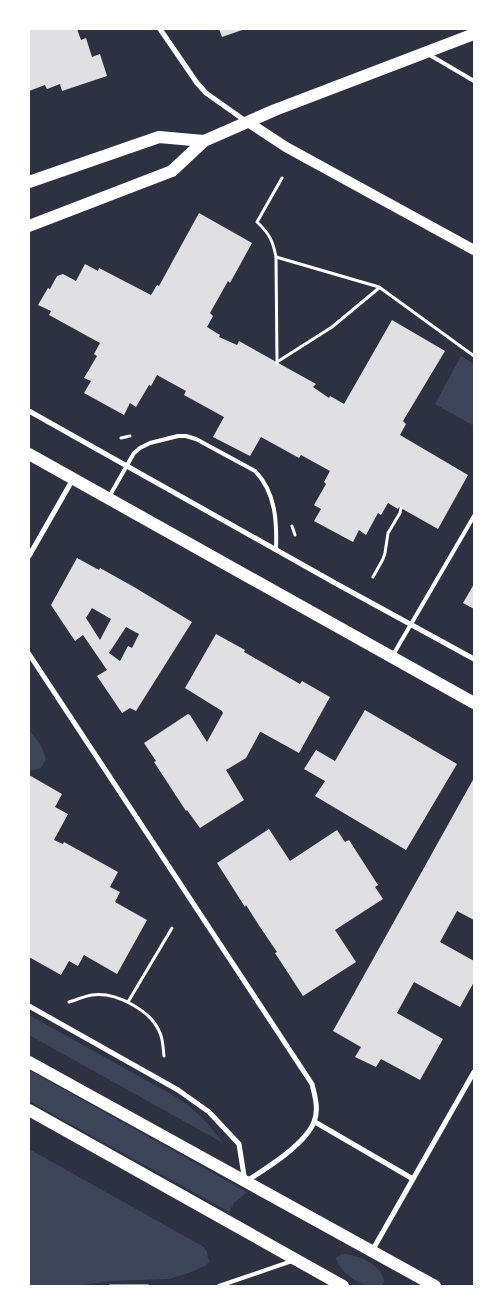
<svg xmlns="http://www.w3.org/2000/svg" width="503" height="1315" viewBox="0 0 503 1315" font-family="'Work Sans',sans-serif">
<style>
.green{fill:#3c4559}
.building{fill:#e0e0e3;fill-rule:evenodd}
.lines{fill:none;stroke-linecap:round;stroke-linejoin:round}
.path{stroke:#fff;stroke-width:3}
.service{stroke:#fff;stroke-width:4}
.minor{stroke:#fff;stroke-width:5}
.secondary{stroke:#fff;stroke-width:10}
.primary{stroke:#fff;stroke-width:12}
</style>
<rect width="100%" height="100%" fill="#2d3142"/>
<!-- green -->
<g class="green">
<path d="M461 356 474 364V426L435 404Z"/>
<path d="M29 730 40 744 46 759 41 768 29 771Z"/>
<path d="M29 1015 178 1098C197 1111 210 1125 223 1143L29 1035Z"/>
<path d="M29 1070 247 1192 234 1203 229 1212 29 1101Z"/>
<path d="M29 1149 204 1247 207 1252 209 1262 205 1266 186 1274 169 1279 113 1281 74 1286H29Z"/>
<path d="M342 1254C357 1254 383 1265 384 1282L381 1286C363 1288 343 1276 336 1259L337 1257Z"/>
</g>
<!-- building -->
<g class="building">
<path d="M29 29H77L81 40 86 38 92 57 100 54 107 76 62 91 60 84 47 89 45 85 29 91Z"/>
<path d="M219 29H245L222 37Z"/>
<path d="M199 213 252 243 230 283 228 281 210 313 213 316 207 327 220 335 219 337 237 345 239 341 316 384 313 387 329 398 330 396 344 404 392 320 445 351 403 421 406 424 400 435 468 475 438 529 399 507 398 509 388 503 381 515 378 513 366 535 359 530 353 542 314 521 321 509 314 505 326 484 324 482 330 471 301 455 299 458 261 437 250 456 213 437 224 417 184 395 186 391 157 375 151 386 149 385 136 407 130 403 124 415 84 393 91 381 84 378 97 356 94 354 100 343 49 315 51 311 38 305 48 288 50 289 57 276 63 274 76 281 85 264 98 271 99 268 151 295 157 285 159 286Z"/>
<path d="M77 558 99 570 100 568 134 587 192 622 136 711 130 708 122 713 97 676 107 670 83 635 75 641 51 605ZM92 608 111 619 100 640 86 618ZM126 627 139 634 132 648 128 646 120 661 109 653Z"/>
<path d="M474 584V609L463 603Z"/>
<path d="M216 634 245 650 244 652 300 684 302 681 330 697 299 753 261 732H260L246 758 226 770 244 800 200 828 187 810 186 811 154 762 156 761 144 743 188 714 190 715 207 742 223 713 222 711 185 688Z"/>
<path d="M365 710 457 764 406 850 315 796 325 781 304 769 316 750 335 761Z"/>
<path d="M29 775 62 794 55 807 68 814 54 840 63 844 64 842 118 872 110 887 120 892 115 902 147 920 117 974 84 955 78 966 69 961 61 975 29 957Z"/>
<path d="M474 778V920L457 911 440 942 474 961V982L460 1007 414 982 397 1013 443 1039 420 1080 381 1059 376 1067 355 1057 361 1047 333 1031Z"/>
<path d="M269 829 290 861 337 830 345 842 349 840 378 885 375 887 383 899 335 930 356 962 303 996 275 953 277 952 260 927 246 905 245 907 217 863Z"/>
</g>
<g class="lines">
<!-- path -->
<g class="path">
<path d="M276 257 379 287 474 356"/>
<path d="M277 362 332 327 379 288"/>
<path d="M277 363 276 257C273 241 269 233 257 222L282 178"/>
<path d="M121 438 130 436"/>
<path d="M292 526 295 535"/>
<path d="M373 577 383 559 385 553 388 533 400 513 401 508"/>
<path d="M69 1002C76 1000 85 996 92 995 116 992 151 1010 160 1033 163 1039 163 1048 164 1056"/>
<path d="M128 1002 172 928"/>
<path d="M110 1286H148"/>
</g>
<!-- service -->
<g class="service">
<path d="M428 54 474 81"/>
<path d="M109 497 134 453 140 448 150 443 178 436H186L196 439 255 471C276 493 277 522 276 550"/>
<path d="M393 655 474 516"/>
<path d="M219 1286 292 1261"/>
</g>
<!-- minor -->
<g class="minor">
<path d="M160 29 197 83 206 93 247 122"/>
<path d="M29 411 335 583 474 659"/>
<path d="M29 556 73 479"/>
<path d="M29 654 312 1084C315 1096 319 1110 314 1122 305 1145 265 1169 245 1182L239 1144 209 1112 178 1090 29 1006"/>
<path d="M315 1122 413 1179"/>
<path d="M372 1251 474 1072"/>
</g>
<!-- secondary -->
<path class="secondary" d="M248 122 286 147 474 250"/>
<!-- primary -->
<g class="primary">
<path d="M29 182 159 137 204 141"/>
<path d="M29 226 172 171 204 141 275 110 474 34"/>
<path d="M29 454 474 703"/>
<path d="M29 1062 435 1286"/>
<path d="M29 1110 343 1286"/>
</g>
</g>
<!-- border -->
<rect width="503" height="1315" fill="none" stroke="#ffffff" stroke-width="60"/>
</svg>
